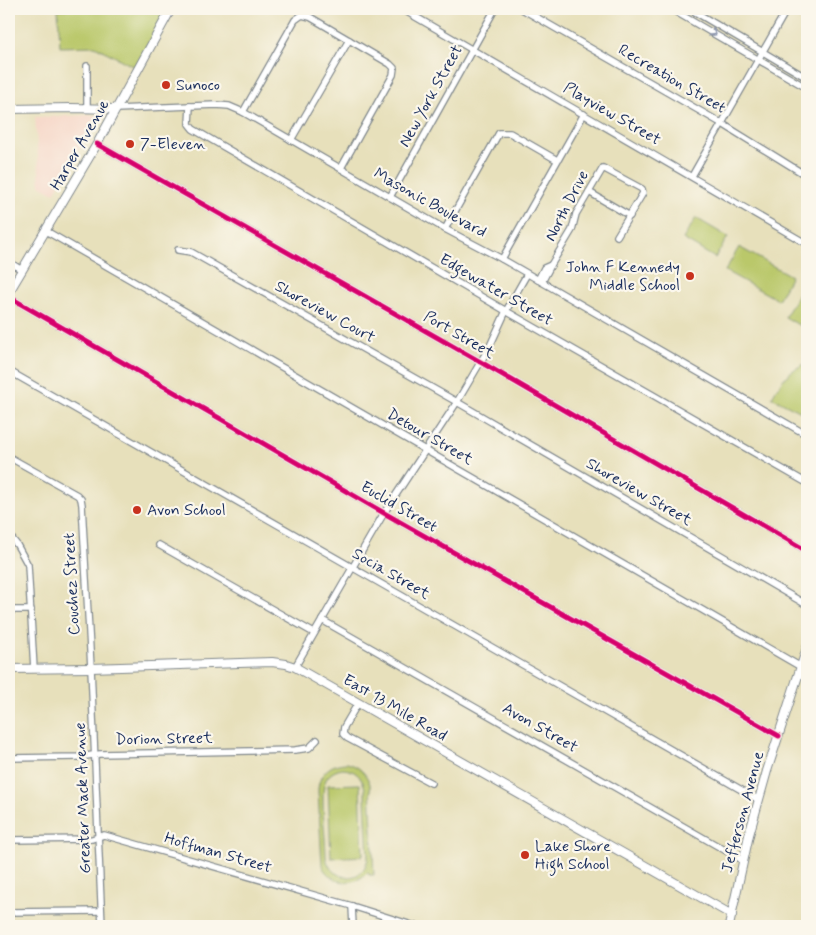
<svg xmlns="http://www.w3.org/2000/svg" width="816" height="935" viewBox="0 0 816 935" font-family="Mynerve,sans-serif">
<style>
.built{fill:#f5d2c2}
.green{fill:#bac86a;stroke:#6a7c64;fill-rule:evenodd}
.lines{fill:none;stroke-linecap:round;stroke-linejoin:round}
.minor-casing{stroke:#81888c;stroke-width:8}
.major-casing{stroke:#81888c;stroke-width:10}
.minor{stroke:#fff;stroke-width:5.5}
.major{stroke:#fff;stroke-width:8}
.cycleway-casing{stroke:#fbf7ec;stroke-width:8}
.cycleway{stroke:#d6006c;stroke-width:5}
.oneway{stroke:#8d97ae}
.poi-dot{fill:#c8321e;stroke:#fbf7ec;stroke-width:2}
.labels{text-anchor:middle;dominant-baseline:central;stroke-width:4.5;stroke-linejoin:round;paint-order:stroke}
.street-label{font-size:16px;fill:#1b2f5e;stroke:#fbf7ec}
.poi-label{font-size:16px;fill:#1b2f5e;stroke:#fbf7ec;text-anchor:start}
</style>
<rect width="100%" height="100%" fill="#fbf7ec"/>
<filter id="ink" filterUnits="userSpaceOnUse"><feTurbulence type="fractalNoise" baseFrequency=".02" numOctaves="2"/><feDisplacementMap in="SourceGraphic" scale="10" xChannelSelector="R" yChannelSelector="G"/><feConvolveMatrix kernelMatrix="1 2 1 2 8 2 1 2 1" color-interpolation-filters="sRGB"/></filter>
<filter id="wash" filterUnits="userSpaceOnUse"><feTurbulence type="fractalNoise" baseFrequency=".0096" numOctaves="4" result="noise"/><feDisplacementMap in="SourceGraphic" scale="20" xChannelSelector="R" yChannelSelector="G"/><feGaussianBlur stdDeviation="1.12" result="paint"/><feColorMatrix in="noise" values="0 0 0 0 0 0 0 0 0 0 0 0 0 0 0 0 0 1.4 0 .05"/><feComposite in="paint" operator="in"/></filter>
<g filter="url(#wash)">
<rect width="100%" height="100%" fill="#e7e0bb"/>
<!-- built -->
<path class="built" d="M98 115 54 193 40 185 35 117Z"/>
<!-- green -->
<g class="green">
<path d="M58 9H172L138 69 95 46 60 47Z"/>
<path d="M696 218 728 237 715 258 683 239Z"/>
<path d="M739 247 791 276 778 300 725 271Z"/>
<path d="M803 286 807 289V330L785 317Z"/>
<path d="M807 363V415L772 397C782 379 788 371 807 363Z"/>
<path d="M347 763C359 766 366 773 370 784L374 875H369L368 872C354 887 332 885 322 866L318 791C318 774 330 763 347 763ZM343 769C355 770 362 776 365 789 365 805 366 822 367 839 367 846 369 855 367 862 360 885 330 880 326 857 326 842 320 794 325 782 328 774 335 770 343 769Z"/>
<path d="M360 784 363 856 331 858 328 785Z"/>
</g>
</g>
<g filter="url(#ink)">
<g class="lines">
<!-- minor casing -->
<g class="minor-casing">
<g id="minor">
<path d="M402 9 807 244"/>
<path d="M522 9 721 123 807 176"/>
<path d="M671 9 807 88"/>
<path d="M690 9 807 78"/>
<path d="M87 66V108"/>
<path d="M190 106 189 124 193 129 506 311 807 483"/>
<path d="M116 109 216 105 229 106 243 112 445 229 502 259 807 435"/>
<path d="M243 112 295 20 302 15 310 17 390 64 394 68 393 75 341 168"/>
<path d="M291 140 349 40"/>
<path d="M97 144 484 364 807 551"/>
<path d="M692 176 787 9"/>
<path d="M589 192 630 216"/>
<path d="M390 197 495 9"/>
<path d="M445 229 499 133H510L557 160"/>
<path d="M46 231 801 667"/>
<path d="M178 250 191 252 457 402 807 605"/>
<path d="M502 259 584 114"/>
<path d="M9 262 22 270"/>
<path d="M551 265 572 230 576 214 603 168 642 189 643 193 617 236"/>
<path d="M538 280 544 268 551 265 542 282"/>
<path d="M9 297 384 513 779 736"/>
<path d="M9 371 759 800"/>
<path d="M9 457 77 495 81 499 82 505 91 668 102 926"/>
<path d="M9 535 17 545 28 565 34 669"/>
<path d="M159 545 314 633"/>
<path d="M9 610H31"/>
<path d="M322 620 744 861"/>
<path d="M295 667 384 513 457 402 490 346 506 311 527 274"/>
<path d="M358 703 344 727 343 734 347 738 431 783"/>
<path d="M9 758 79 757 100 754 295 750 309 748 317 740"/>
<path d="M9 840 92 839 104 835 352 906 415 926"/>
<path d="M352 906 353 926"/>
<path d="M9 912 101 911"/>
</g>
</g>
<!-- major casing -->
<g class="major-casing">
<g id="major">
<path d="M9 109 71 108 116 109"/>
<path d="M9 292 97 144 171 9"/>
<path d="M9 669 91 668 272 662 286 664 295 667 732 915"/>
<path d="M729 926 749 835 767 771 807 648"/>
</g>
</g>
<!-- minor -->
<use href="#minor" class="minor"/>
<!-- major -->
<use href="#major" class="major"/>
<!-- cycleway casing -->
<g class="cycleway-casing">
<g id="cycleway">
<path d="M97 144 484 364 807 551"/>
<path d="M9 297 384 513 779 736"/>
</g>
</g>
<!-- cycleway -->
<use href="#cycleway" class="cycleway"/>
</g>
<!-- one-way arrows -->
<defs><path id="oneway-chevron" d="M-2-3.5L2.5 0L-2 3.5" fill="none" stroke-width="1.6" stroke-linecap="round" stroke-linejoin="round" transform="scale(1.25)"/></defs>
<use class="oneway" href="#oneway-chevron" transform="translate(713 33) rotate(30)"/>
</g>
<!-- markers -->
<g class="poi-dot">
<circle cx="166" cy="85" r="5"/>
<circle cx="130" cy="144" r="5"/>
<circle cx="690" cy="276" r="5"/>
<circle cx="137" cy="510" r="5"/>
<circle cx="525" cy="855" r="5"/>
</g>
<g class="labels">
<!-- street labels -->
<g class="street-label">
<text transform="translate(672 79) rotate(30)">Recreation Street</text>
<text transform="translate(431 96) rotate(-61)">New York Street</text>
<text transform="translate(612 114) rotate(30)">Playview Street</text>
<text transform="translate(80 145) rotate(-60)">Harper Avenue</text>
<text transform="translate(430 203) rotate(29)">Masonic Boulevard</text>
<text transform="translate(567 206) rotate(-63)">North Drive</text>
<text transform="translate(496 290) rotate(30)">Edgewater Street</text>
<text transform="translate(325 312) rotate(29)">Shoreview Court</text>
<text transform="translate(459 335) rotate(30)">Port Street</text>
<text transform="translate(430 437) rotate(30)">Detour Street</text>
<text transform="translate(639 492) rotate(30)">Shoreview Street</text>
<text transform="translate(399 507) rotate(30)">Euclid Street</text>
<text transform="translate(391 574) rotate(30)">Socia Street</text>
<text transform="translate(72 584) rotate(-93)">Couchez Street</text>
<text transform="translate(395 708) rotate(30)">East 13 Mile Road</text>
<text transform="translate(540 728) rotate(30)">Avon Street</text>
<text transform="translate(164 739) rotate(-1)">Dorion Street</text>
<text transform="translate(83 798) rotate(-92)">Greater Mack Avenue</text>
<text transform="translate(743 812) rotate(-75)">Jefferson Avenue</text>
<text transform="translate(218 853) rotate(16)">Hoffman Street</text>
</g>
<!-- poi labels -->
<g class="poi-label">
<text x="176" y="85">Sunoco</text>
<text x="140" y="144">7-Eleven</text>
<text x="680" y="267" text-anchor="end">John F Kennedy<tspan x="680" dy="18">Middle School</tspan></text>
<text x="147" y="510">Avon School</text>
<text x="535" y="846">Lake Shore<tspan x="535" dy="18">High School</tspan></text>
</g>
</g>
<!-- margin -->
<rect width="816" height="935" fill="none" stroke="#fbf7ec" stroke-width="30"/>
</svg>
